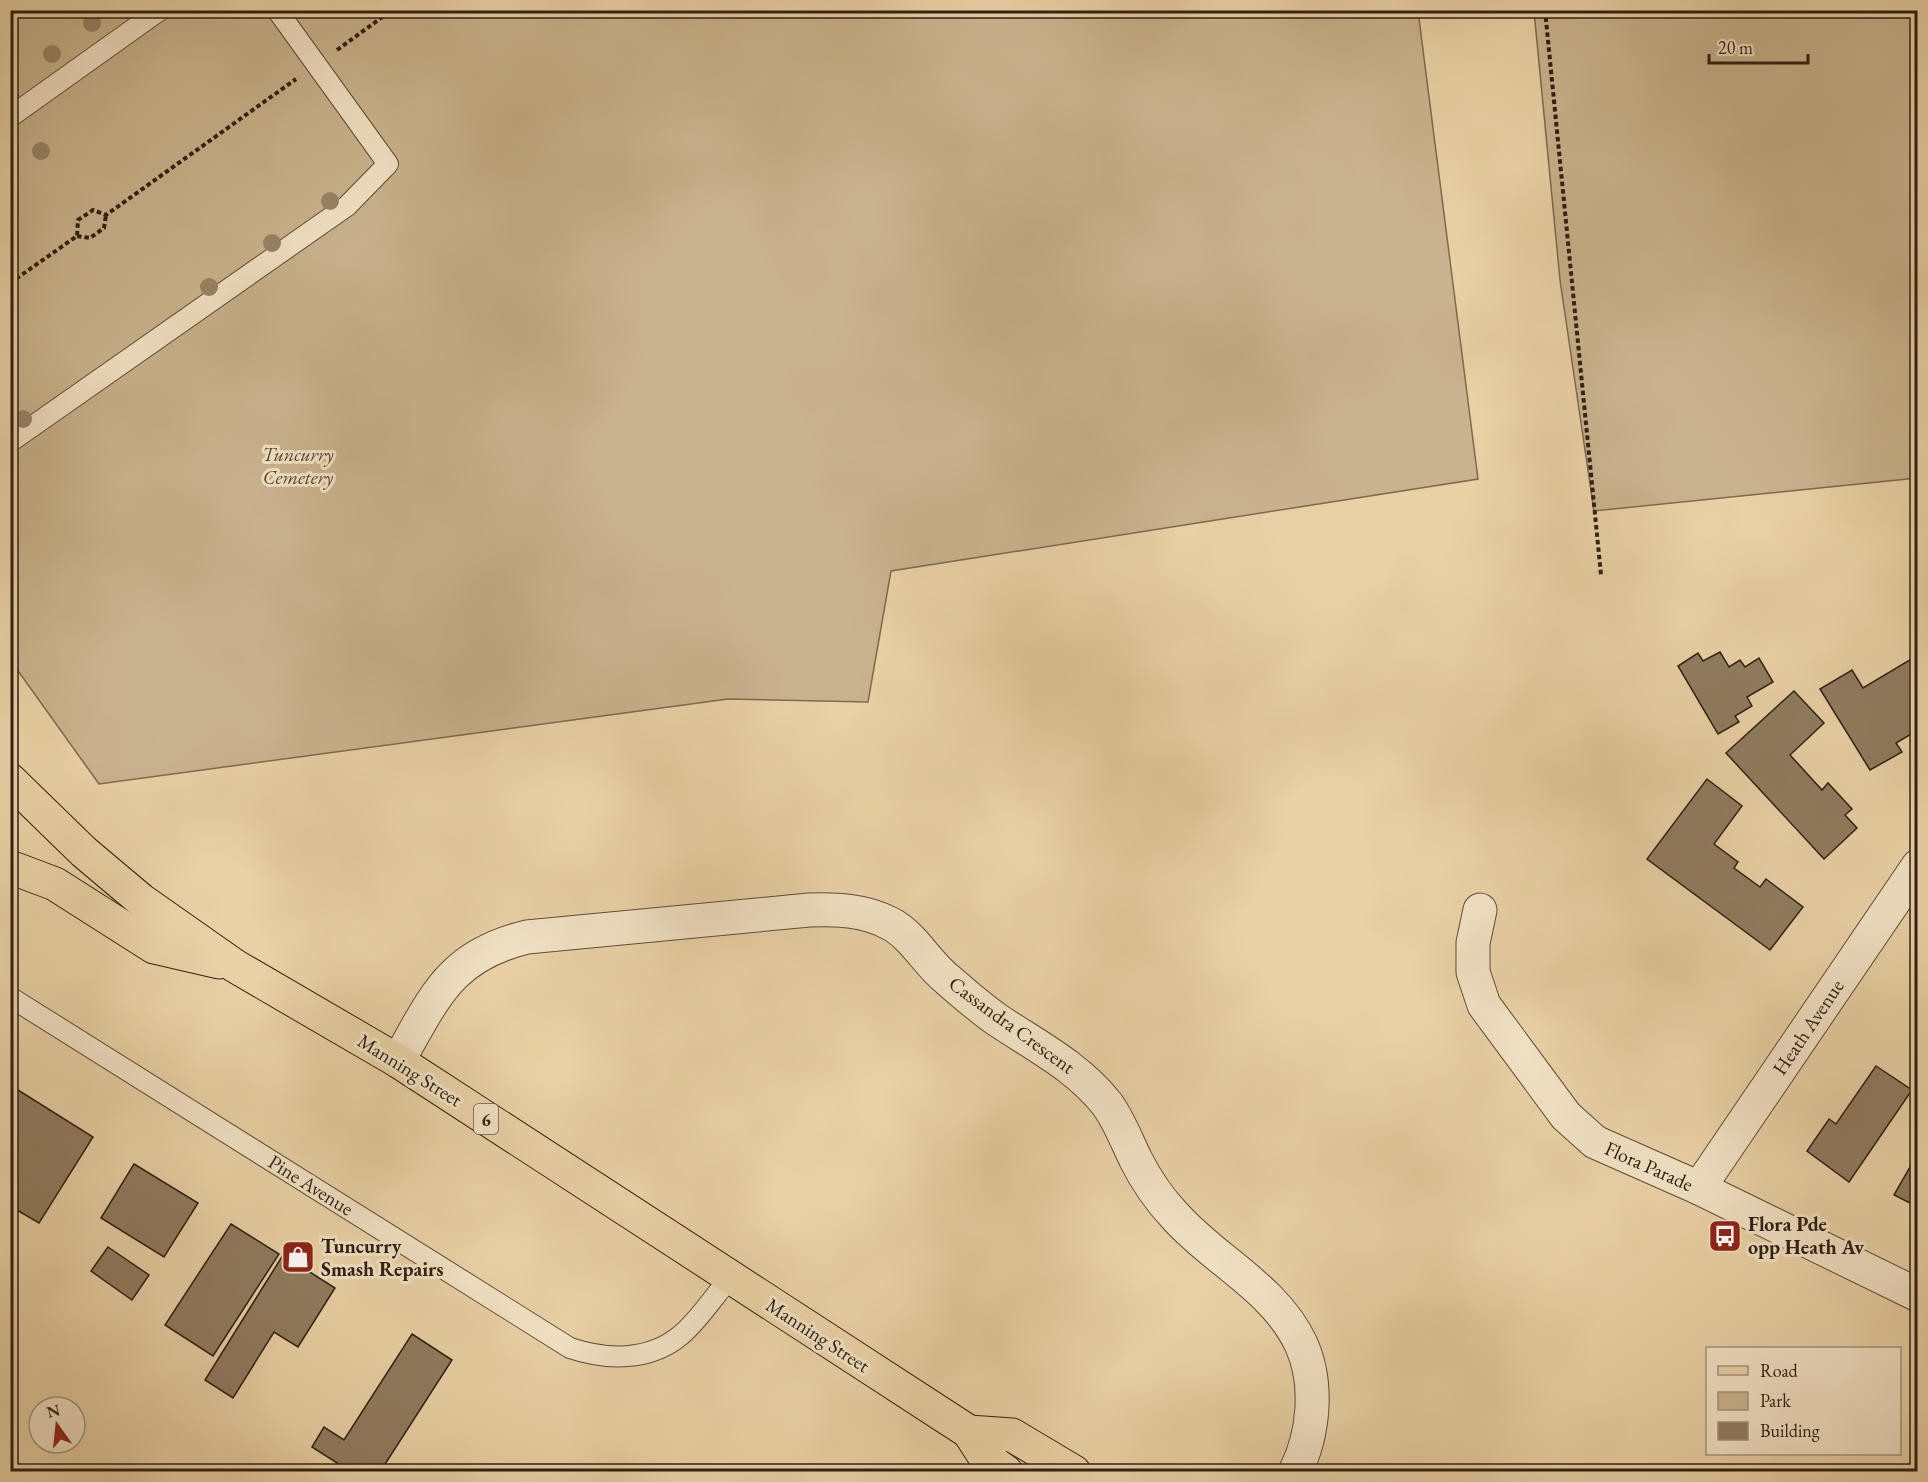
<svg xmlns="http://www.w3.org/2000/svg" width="1928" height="1482" viewBox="0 0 1928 1482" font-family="'EB Garamond',serif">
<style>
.green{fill:#c9b38d;stroke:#7c6a51;stroke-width:1.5}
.building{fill:#907c60;stroke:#2f2015;stroke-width:1.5}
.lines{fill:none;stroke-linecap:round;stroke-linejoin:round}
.service-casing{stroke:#5e4c39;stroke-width:22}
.minor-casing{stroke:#5e4c39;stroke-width:35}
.primary-casing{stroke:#2f2015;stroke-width:35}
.path{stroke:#2f2015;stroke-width:4;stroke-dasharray:4.5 3;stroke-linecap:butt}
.service{stroke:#f1e1c4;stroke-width:20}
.minor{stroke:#f1e1c4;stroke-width:33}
.primary{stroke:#e9d1a5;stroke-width:33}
.tree{fill:#988466}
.labels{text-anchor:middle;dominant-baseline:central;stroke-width:6;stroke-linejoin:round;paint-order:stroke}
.shield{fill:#f1e1c4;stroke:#695a4a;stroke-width:1.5}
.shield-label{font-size:18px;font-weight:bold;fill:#2f2015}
.park-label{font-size:20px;font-style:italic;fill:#564533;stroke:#f1e1c4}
.street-label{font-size:20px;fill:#2f2015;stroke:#f1e1c4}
.poi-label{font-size:20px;font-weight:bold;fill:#2f2015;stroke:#f1e1c4;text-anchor:start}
</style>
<rect width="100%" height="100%" fill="#e9d1a5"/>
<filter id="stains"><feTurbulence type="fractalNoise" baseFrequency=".00333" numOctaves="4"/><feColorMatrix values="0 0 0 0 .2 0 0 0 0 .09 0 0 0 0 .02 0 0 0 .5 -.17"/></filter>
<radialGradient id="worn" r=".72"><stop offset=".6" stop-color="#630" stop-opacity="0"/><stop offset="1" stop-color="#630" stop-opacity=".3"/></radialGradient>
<!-- green -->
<g class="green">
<path d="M10 11H1418L1478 479 891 571 868 702 728 699 99 784 11 661Z"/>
<path d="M1534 11H1917V478L1594 511 1560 280Z"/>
</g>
<!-- building -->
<g class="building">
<path d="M1720 652 1729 667 1740 660 1745 667 1759 658 1773 682 1747 697 1752 706 1735 716 1739 722 1718 734 1678 666 1698 653 1703 661Z"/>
<path d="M1918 655V730L1896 743 1902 752 1870 770 1820 689 1852 670 1863 688Z"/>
<path d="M1794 691 1824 723 1790 755 1822 790 1828 783 1852 809 1845 815 1857 828 1824 859 1726 753Z"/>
<path d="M1707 779 1742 806 1714 844 1738 862 1734 868 1760 887 1766 879 1803 907 1770 950 1647 859Z"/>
<path d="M1876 1066 1912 1090 1849 1182 1807 1151 1829 1119 1836 1124Z"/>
<path d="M10 1085 93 1137 39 1223 10 1206Z"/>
<path d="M1918 1153V1207L1894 1195Z"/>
<path d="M134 1164 198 1203 164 1257 101 1218Z"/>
<path d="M231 1224 279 1254 213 1356 165 1325Z"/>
<path d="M108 1247 149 1275 132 1300 91 1271Z"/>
<path d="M283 1255 335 1288 298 1347 274 1332 233 1398 205 1380Z"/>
<path d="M412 1334 452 1360 380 1472H351L312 1447 324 1427 344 1440Z"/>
</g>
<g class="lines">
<!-- service casing -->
<g class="service-casing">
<g id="service">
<path d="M10 117 160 10"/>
<path d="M10 442 347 206 388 164 277 10"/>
<path d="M10 997 570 1348C606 1360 649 1362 681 1335 699 1320 714 1296 730 1278"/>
</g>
</g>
<!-- minor casing -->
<g class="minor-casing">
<g id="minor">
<path d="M1480 910 1473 943V972L1484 1005 1566 1116 1595 1142 1699 1188 1918 1295"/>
<path d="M398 1061C435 997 449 956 527 937L809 910C836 909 864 910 889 923 913 935 926 962 947 979 963 993 979 1007 996 1019 1036 1046 1077 1066 1107 1104 1119 1120 1127 1142 1136 1160 1146 1180 1160 1200 1175 1216 1215 1261 1275 1288 1301 1344 1319 1383 1314 1435 1295 1472"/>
<path d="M1699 1188 1918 866"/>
</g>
</g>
<!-- primary casing -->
<g class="primary-casing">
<g id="primary">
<path d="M10 780 84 852 141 900 235 966 398 1061 969 1432 985 1457 1006 1472"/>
<path d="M10 867 55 884 154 947 219 962"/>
<path d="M969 1432 1012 1435 1074 1472"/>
</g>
</g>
<!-- path -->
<g class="path">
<path d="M1545 10 1601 575"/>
<path d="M337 50 392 10"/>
<path d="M77 236 90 238 104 228 106 215"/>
<path d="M10 283 77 236 78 220 93 210 106 215 296 79"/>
</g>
<!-- service -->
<use href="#service" class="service"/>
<!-- minor -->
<use href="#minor" class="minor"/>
<!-- primary -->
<use href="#primary" class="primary"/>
</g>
<!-- trees -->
<g class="tree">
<circle cx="92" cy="23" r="9"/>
<circle cx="52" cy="54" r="9"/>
<circle cx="41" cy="151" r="9"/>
<circle cx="330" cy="201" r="9"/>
<circle cx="272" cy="243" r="9"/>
<circle cx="209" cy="287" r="9"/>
<circle cx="23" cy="419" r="9"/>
</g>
<!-- icons -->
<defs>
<g id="bus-square" transform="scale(1.725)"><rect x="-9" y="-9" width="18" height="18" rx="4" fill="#8f2418" stroke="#f1e1c4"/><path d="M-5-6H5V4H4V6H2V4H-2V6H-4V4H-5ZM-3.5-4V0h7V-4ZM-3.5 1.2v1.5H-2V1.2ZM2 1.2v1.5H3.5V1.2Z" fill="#fff"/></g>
<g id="shop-square" transform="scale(1.725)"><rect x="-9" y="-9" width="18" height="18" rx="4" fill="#8f2418" stroke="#f1e1c4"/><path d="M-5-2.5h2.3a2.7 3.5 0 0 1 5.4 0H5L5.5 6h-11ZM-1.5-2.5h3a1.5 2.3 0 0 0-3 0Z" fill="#fff"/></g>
</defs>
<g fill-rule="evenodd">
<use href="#bus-square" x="1725" y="1236"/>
<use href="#shop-square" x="298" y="1257"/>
</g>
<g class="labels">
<!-- shield labels -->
<rect class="shield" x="474" y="1104" width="24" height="30" rx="4.5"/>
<g class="shield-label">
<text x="486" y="1119">6</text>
</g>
<!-- park labels -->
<g class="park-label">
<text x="298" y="454">Tuncurry<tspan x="298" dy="23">Cemetery</tspan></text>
</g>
<!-- street labels -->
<g class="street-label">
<text transform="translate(1012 1025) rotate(36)">Cassandra Crescent</text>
<text transform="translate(1808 1027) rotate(-56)">Heath Avenue</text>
<text transform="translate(410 1070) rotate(32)">Manning Street</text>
<text transform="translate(1649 1166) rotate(24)">Flora Parade</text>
<text transform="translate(311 1185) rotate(32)">Pine Avenue</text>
<text transform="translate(818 1335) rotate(33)">Manning Street</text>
</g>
<!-- poi labels -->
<g class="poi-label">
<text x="1748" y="1224">Flora Pde<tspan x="1748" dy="23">opp Heath Av</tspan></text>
<text x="321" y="1246">Tuncurry<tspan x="321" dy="23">Smash Repairs</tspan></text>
</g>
</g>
<!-- margin -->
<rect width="1928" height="1482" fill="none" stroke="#e9d1a5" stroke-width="36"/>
<rect x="12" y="12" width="1904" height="1458" fill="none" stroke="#2f2015" stroke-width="3"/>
<rect x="18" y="18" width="1892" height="1446" fill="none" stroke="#2f2015" stroke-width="1.5"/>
<!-- legend -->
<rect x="1706" y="1347" width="195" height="108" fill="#f1e1c4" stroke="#a3947e" stroke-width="1.5"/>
<rect x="1718" y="1366" width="30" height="9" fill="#e9d1a5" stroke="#a3947e" stroke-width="1.5"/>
<text x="1760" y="1377" font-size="18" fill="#2f2015">Road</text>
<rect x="1718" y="1392" width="30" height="18" fill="#c9b38d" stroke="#a3947e" stroke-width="1.5"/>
<text x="1760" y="1407" font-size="18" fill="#2f2015">Park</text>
<rect x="1718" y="1422" width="30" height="18" fill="#907c60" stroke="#a3947e" stroke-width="1.5"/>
<text x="1760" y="1437" font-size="18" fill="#2f2015">Building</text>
<!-- north arrow -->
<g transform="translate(57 1425) rotate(345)"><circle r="28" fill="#f1e1c4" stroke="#a3947e" stroke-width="1.5"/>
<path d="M0-4.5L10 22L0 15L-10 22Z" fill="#8f2418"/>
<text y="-9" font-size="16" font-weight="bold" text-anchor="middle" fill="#2f2015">N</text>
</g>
<!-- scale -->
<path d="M1709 54v9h99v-9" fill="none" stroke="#2f2015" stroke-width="3"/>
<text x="1718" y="54" font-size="18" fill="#2f2015" stroke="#f1e1c4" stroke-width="4.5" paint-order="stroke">20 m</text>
<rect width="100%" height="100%" filter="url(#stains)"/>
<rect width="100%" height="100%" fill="url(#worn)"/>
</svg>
